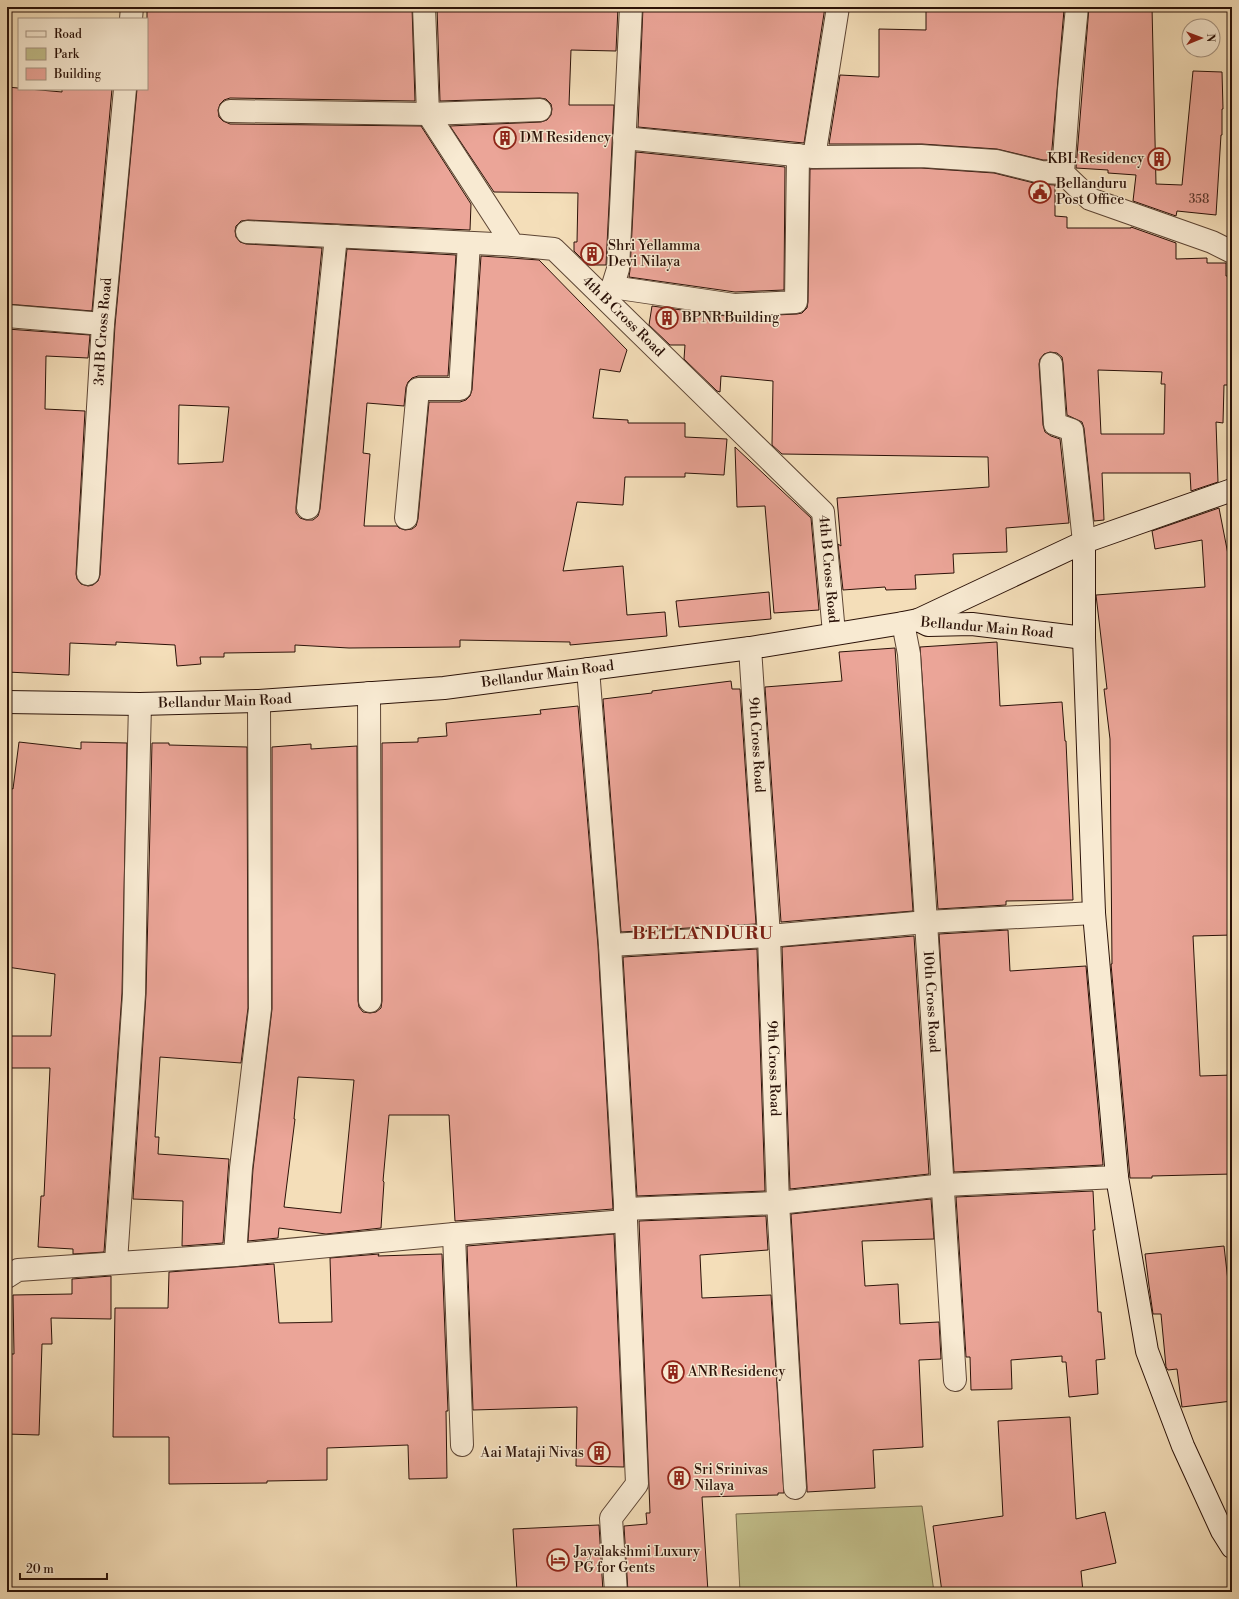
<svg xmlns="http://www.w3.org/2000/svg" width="1239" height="1599" viewBox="0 0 1239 1599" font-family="'Libre Bodoni',serif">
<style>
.green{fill:#c2bf8b;stroke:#76684a}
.building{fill:#eba598;stroke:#2b1208;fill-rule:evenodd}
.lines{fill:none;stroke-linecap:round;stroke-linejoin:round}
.street-casing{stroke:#5d4534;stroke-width:24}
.secondary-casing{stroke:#2b1208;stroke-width:24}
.street{stroke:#f8ead2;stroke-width:22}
.secondary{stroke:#f8ead2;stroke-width:22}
.labels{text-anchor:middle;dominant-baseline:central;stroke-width:3;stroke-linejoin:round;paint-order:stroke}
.number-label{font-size:12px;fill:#5b372c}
.poi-label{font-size:14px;fill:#2b1208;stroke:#f8ead2;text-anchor:start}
.street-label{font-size:14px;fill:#2b1208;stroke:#f8ead2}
.district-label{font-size:18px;font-weight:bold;letter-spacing:1px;fill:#7a1f14;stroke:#f8ead2}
</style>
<rect width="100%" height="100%" fill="#f4deb9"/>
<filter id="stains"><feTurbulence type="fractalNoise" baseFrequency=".005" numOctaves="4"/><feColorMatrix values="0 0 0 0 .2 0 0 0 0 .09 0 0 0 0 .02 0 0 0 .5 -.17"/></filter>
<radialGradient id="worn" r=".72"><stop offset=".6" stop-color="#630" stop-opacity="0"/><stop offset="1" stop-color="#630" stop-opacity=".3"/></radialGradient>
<!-- green -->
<path class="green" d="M922 1506 934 1592H740L736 1514Z"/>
<!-- building -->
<g class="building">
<path d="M147 7H412L415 101 230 98 224 100 220 104 218 110 219 117 223 121 230 124 421 126 471 204 470 230 248 220 241 221 236 226 235 231 236 237 240 242 246 244 322 248 296 507V513L300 518 306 520H313L318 516 320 509 347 249 456 255 448 376H418L412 378 408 382 406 387 404 406 367 403 363 453 370 454 364 526H397L399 528 405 530 412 529 416 526 418 519 429 402H460L466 400 470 396 472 390 481 256 539 260 627 350 620 372 600 369 593 418 628 420V423H685V437L727 439 724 475 685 473V477H625L623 505 577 502 563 571 623 566 627 615 665 612 667 636 570 645V642L460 640V647L349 648 295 645V652L224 653V657H200L201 664 177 666 175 645 116 642V645L70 643 69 675 7 672V329L90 335 88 358 46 356 45 409 85 411 76 574 77 579 81 584 88 586 93 585 98 581 100 575 115 325 137 89H147ZM179 405 229 407 223 462 178 464Z"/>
<path d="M437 7H618L616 51 571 50 569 105H614L606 265H588L574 251V242H577L578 193 494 192 450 126 541 122 547 120 551 115 552 109 551 104 546 99 540 98 440 101Z"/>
<path d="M643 7 681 8V7H825L804 143 638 127Z"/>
<path d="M926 7H1018V8L1064 10 1051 160H1043L997 149 922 144H829L840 75 879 77V29L926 30Z"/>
<path d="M1089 7H1152L1156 184 1182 185 1193 71 1222 72 1223 109H1222V135H1221L1216 215 1177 211 1176 216 1133 201 1136 175 1108 173V170L1076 168Z"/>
<path d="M7 87 62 92V89H112L92 311 7 304Z"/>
<path d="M636 152 785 167 784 290 735 292 629 277 630 270Z"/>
<path d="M921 168 994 173 1038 184 1055 185V216L1067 217V228H1131V227L1176 243V259L1207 258V263H1226V276H1232V385H1224L1223 423 1216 422 1218 482 1191 491 1190 473H1102L1104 520 1094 521 1084 428 1082 422 1067 415 1063 363 1062 357 1057 353 1050 352 1044 354 1040 359 1039 364 1043 425 1045 432 1051 436 1060 439 1069 523 1006 528 1007 552 953 554 954 573 915 575 916 589 886 590 885 587 843 590 838 544 841 546 837 498 989 487 988 457 782 454 772 445 773 381 721 376 720 392 717 391 684 359 685 345H670L649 325 652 306 734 317 797 314 802 313 807 308 808 302 810 169ZM1098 370 1162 372 1161 384H1165L1164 434H1101Z"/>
<path d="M735 447 811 518 819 610 774 613 765 506 737 507Z"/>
<path d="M1219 508 1232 575V935L1193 936 1200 1076 1232 1075V1174L1152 1176V1178H1130L1111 964H1112L1110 739 1104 689H1107L1096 595 1205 587 1202 540 1155 549 1152 531Z"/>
<path d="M769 592 771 619 679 627 676 601Z"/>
<path d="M997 642 1000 706 1062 702 1065 741H1066L1073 900 1006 901V905L938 909 920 647Z"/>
<path d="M895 648 913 911 781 922 765 687 842 681 839 652Z"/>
<path d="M731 681 732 689H740L756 924 621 932 603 699 652 693V691Z"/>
<path d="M578 706 598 946 613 1209 455 1221 449 1115H389L383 1181 384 1182 381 1228 326 1234 279 1228 278 1238 248 1241 253 1169 272 1009V747L311 744V749L357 746 358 1001 359 1007 363 1012 370 1013 376 1012 381 1008 382 1001V743L418 742V738L447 736 446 723 541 714 540 710ZM298 1077 354 1080 341 1213 284 1207 295 1119H294Z"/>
<path d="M19 742 81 749V742L127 743 122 993 104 1252 73 1254V1249L38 1247 41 1196H44L50 1068H7V1036H51L55 974 7 967V814L10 788 13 789Z"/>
<path d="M152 743H169V745L247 747 248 1008 241 1063 160 1057 155 1137H159L158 1154 229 1159 223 1243 182 1246 183 1201 133 1199 146 994Z"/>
<path d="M1008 930 1010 971 1086 966 1103 1165 954 1172 939 934Z"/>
<path d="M914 936 929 1174 790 1189 782 947Z"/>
<path d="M757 949 765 1191 637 1196 623 957Z"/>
<path d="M1093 1191 1095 1230H1093L1098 1312H1101L1105 1359 1096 1360 1098 1394 1069 1397 1066 1362H1062V1356L1011 1360 1012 1389 971 1390 970 1357H966L956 1197Z"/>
<path d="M931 1199 934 1239 862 1241 865 1286 898 1284 900 1324 939 1322 941 1359 919 1360 923 1447 873 1450 875 1488 807 1492V1487L791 1214Z"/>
<path d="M766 1216 768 1250 700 1255 702 1298 771 1295 784 1493H778V1495L702 1497 708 1592H628L624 1526 647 1524 646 1513H650L639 1221Z"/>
<path d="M614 1234 624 1467 576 1466 577 1407 473 1410 467 1246Z"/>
<path d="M1224 1246 1228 1281 1232 1280V1401L1182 1407 1177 1369 1168 1370 1166 1367 1161 1314H1153L1149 1286 1145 1254Z"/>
<path d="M379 1254 378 1256 442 1254 448 1411H446L447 1478 409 1479 408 1445 327 1448V1480L267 1481V1483L169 1484V1437H113L115 1308H168L169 1272 274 1264 279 1323 332 1322 330 1258Z"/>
<path d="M111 1276V1319L51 1318 52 1344H42L39 1435 7 1434V1354H14L13 1295 72 1294V1279Z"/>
<path d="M1070 1417 1076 1519 1105 1512 1116 1563 1081 1571 1083 1592H942L933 1526 1003 1516 998 1421Z"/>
<path d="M599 1525 603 1592H517L513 1529Z"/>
</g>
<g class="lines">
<!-- street casing -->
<g class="street-casing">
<g id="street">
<path id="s1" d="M424 7 428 114 513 245 554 249 823 512 834 633"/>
<path d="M1077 7 1069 89 1063 173 1090 199 1212 242 1232 252"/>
<path d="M131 19 132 7"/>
<path d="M230 111 428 114 540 110"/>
<path d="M624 138 814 157 921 156 996 161 1041 172 1063 173"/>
<path d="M814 157 838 7"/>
<path d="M247 232 513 245"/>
<path d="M612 287 734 305 796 302 798 155"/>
<path d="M608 301 618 269 631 7"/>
<path d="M7 316 103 324"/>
<path d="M1051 364 1055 424 1072 430 1084 542"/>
<path d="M308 508 336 236"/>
<path d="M406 518 418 389H460L469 243"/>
<path id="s2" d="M88 574 103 324 125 89"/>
<path id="s3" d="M903 623 909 654 955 1380"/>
<path id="s4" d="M750 648 769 936 778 1203 795 1488"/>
<path d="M588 669 610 945 769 936 926 922 1094 913"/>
<path d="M369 693 370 1001"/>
<path d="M610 945 626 1221 637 1484 611 1518 616 1592"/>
<path d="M625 1209 778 1203 944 1185 1117 1177"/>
<path d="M454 1234 462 1445"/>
<path d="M235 1255 241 1168 260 1009 259 701"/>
<path d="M116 1262 134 994 136 871 140 704"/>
<path d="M7 1277 18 1270 235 1255 454 1234 626 1221"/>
</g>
</g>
<!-- secondary casing -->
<g class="secondary-casing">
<g id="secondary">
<path d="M1084 542V638L1094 913 1117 1177 1147 1351 1183 1446 1222 1531 1232 1547"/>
<path d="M918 620 928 625 972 624 1084 638"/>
<path id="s5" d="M7 702 140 704 259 701 444 688 750 648 903 623 918 620 1084 542 1232 490"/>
</g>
</g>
<!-- street -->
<use href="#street" class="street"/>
<!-- secondary -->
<use href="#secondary" class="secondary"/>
</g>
<!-- icons -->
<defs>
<g id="building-ring" transform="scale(1.15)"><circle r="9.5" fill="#f8ead2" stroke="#8f2418" stroke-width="1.5"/><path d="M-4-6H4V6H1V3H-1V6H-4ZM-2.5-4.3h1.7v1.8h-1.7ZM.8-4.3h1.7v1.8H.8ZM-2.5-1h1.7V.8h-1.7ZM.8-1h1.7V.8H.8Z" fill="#8f2418"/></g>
<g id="civic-ring" transform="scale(1.15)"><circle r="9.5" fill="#f8ead2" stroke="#8f2418" stroke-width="1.5"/><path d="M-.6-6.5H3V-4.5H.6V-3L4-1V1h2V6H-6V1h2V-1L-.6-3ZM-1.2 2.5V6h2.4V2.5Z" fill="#8f2418"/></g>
<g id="hotel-ring" transform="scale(1.15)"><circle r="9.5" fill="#f8ead2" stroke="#8f2418" stroke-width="1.5"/><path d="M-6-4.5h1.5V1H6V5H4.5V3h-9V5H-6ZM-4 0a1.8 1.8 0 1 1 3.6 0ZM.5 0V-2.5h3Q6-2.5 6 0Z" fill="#8f2418"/></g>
</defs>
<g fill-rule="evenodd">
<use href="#building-ring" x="505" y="138"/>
<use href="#building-ring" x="1159" y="159"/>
<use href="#civic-ring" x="1040" y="192"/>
<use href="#building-ring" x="592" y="254"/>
<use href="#building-ring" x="667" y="318"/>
<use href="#building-ring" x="673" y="1372"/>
<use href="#building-ring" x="599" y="1453"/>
<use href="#building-ring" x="679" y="1478"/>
<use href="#hotel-ring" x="558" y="1560"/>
</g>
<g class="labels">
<!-- number labels -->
<g class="number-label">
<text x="1199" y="199">358</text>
</g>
<!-- poi labels -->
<g class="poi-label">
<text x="520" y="138">DM Residency</text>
<text x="1144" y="159" text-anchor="end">KBL Residency</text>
<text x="1056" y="184">Bellanduru<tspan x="1056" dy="16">Post Office</tspan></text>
<text x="608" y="246">Shri Yellamma<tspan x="608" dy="16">Devi Nilaya</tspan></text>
<text x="682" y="318">BPNR Building</text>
<text x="688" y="1372">ANR Residency</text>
<text x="584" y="1453" text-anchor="end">Aai Mataji Nivas</text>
<text x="694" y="1470">Sri Srinivas<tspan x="694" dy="16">Nilaya</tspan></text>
<text x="574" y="1552">Jayalakshmi Luxury<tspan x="574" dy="16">PG for Gents</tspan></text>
</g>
<!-- street labels -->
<g class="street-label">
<text stroke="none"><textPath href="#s1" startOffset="401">4th B Cross Road</textPath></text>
<text stroke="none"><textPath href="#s2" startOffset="243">3rd B Cross Road</textPath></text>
<text stroke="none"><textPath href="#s1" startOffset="738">4th B Cross Road</textPath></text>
<text transform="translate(987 628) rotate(5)">Bellandur Main Road</text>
<text stroke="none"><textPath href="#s5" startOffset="542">Bellandur Main Road</textPath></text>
<text stroke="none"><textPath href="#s5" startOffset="218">Bellandur Main Road</textPath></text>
<text stroke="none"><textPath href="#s4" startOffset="97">9th Cross Road</textPath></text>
<text stroke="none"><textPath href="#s3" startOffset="380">10th Cross Road</textPath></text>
<text stroke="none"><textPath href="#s4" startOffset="421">9th Cross Road</textPath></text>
</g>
<!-- district labels -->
<g class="district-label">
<text x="703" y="933">BELLANDURU</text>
</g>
</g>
<!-- margin -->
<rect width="1239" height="1599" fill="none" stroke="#f4deb9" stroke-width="24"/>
<rect x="8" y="8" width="1223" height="1583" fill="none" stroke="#2b1208" stroke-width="2"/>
<rect x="12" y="12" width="1215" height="1575" fill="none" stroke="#2b1208"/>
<!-- legend -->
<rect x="18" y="18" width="130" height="72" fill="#f8ead2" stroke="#a69481"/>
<rect x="26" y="31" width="20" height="6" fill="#f8ead2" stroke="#a69481"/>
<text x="54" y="38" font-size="12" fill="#2b1208">Road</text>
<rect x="26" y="48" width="20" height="12" fill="#c2bf8b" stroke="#a69481"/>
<text x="54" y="58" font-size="12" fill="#2b1208">Park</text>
<rect x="26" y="68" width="20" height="12" fill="#eba598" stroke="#a69481"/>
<text x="54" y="78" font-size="12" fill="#2b1208">Building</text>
<!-- north arrow -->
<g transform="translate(1201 38) rotate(89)"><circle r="19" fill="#f8ead2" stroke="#a69481"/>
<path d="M0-3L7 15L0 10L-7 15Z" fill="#8f2418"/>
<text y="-6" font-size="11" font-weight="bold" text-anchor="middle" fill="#2b1208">N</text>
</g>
<!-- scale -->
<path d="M20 1573v6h87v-6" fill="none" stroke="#2b1208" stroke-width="2"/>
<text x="26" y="1573" font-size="12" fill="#2b1208" stroke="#f8ead2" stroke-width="3" paint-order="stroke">20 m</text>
<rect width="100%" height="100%" filter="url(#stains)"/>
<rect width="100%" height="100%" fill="url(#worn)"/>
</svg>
